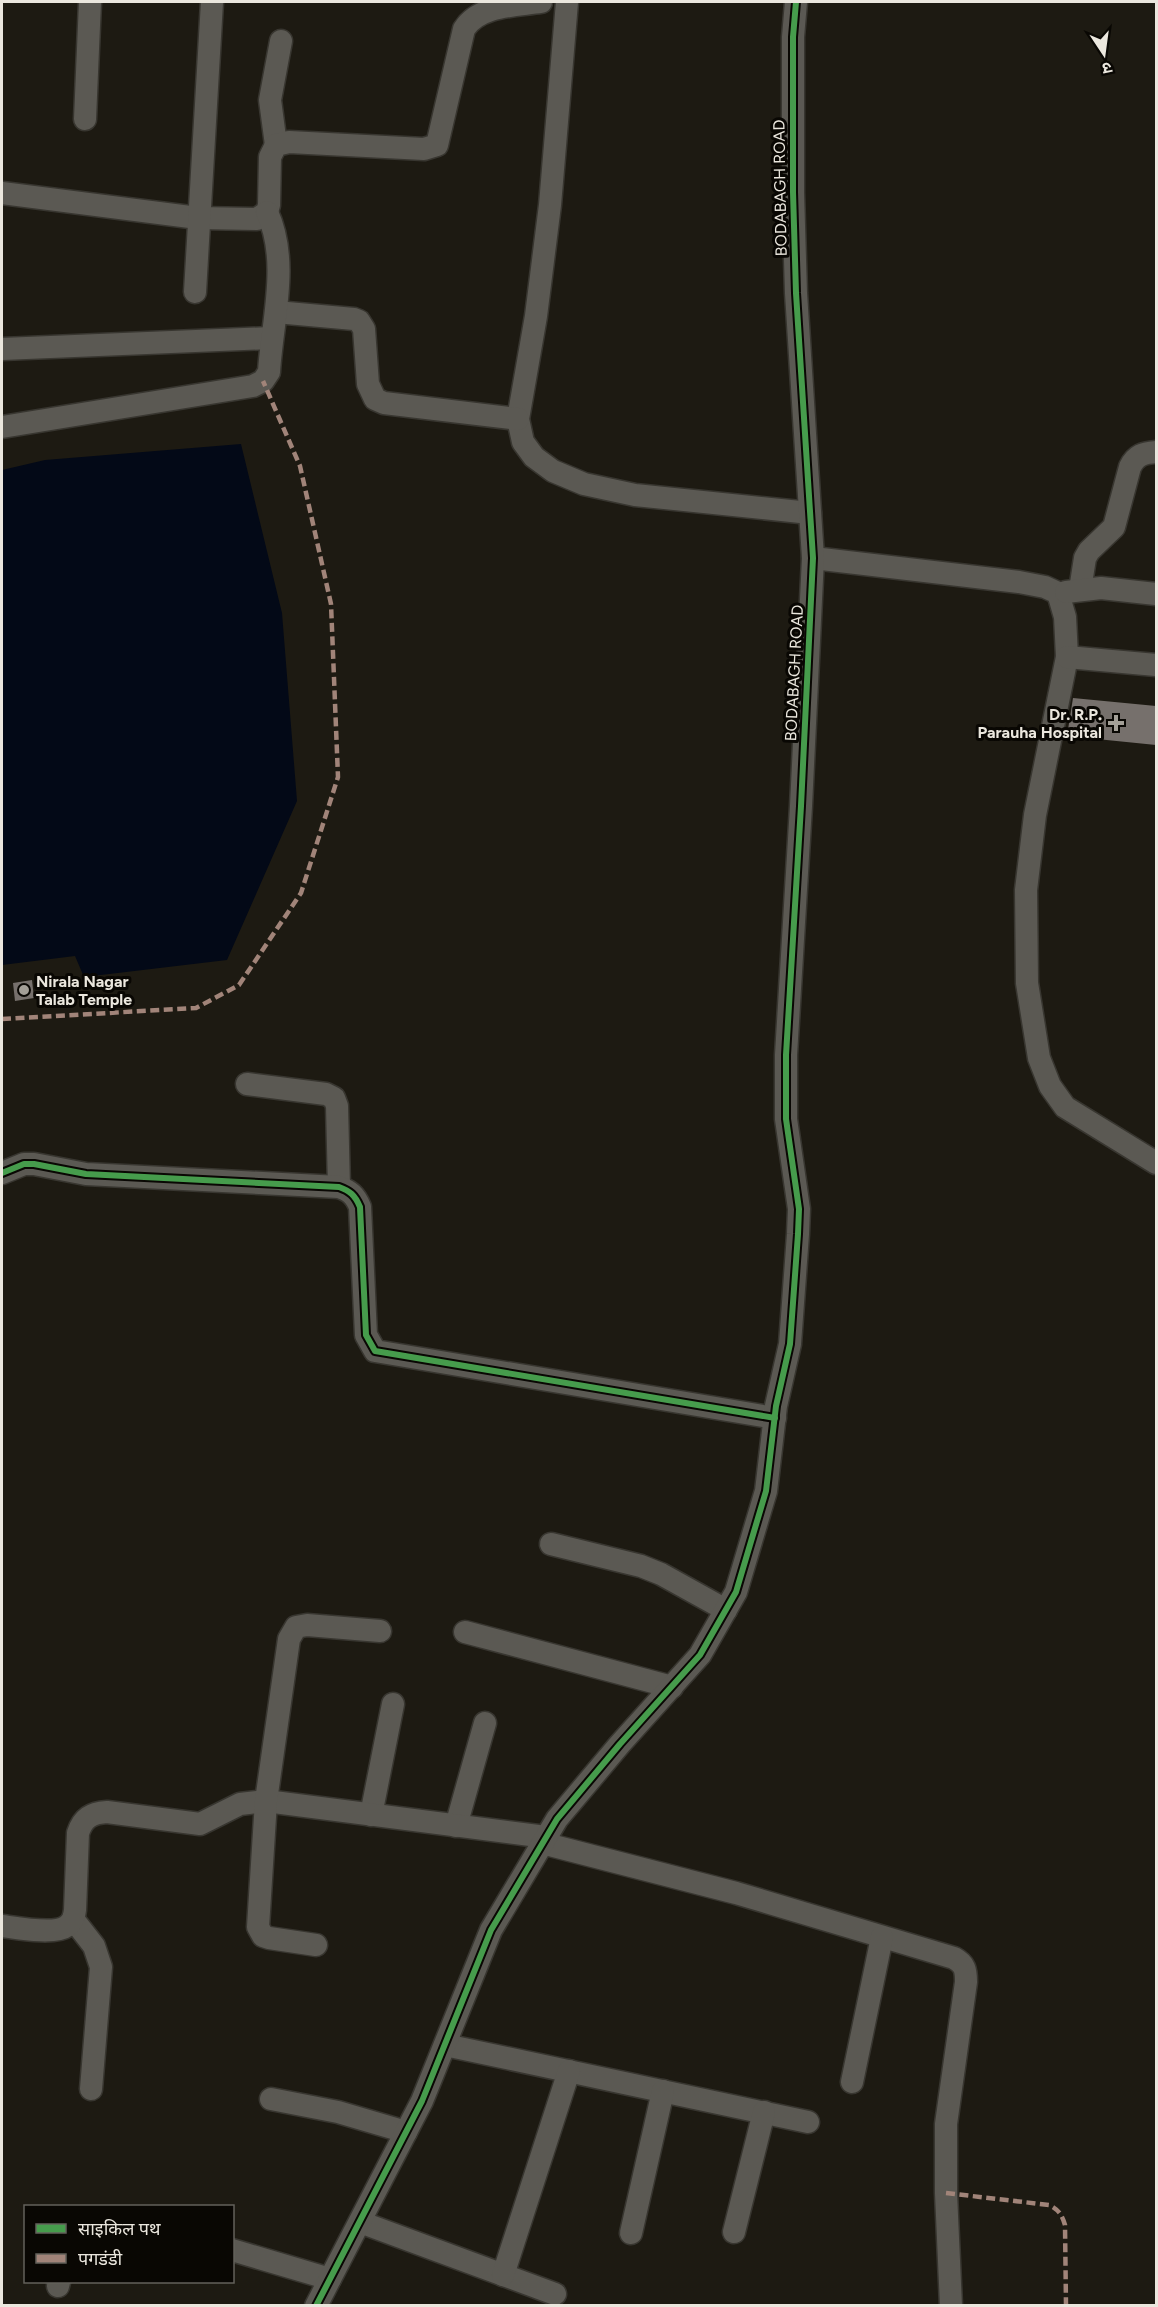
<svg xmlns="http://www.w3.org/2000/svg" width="1158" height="2307" viewBox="0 0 1158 2307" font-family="Figtree,'Noto Sans Devanagari',sans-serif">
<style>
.water{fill:#030917}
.building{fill:#76706c}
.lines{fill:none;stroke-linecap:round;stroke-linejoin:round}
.minor-casing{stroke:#383630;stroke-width:25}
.minor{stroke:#5b5953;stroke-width:22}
.quiet{stroke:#a18479;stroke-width:4.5;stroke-dasharray:9 4.5;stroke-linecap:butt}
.cycleway-casing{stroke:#090703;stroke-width:10}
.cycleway{stroke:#469c4c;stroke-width:6}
.poi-dot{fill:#a39f97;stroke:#090703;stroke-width:2}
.labels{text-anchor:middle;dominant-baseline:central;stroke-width:6;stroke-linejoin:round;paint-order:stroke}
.street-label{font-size:16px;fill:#ebe7de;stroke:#090703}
.poi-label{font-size:16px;font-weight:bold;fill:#ebe7de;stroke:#090703;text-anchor:end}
</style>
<rect width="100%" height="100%" fill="#1d1a12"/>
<!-- water -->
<path class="water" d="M241 444 282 613 297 801 227 960 84 977 75 956 2 965V470L45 460Z"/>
<!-- building -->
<g class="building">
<path d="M1073 698 1156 706V745L1067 736Z"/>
<path d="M32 980 34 998 15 1001 13 983Z"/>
</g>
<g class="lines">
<!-- minor casing -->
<g class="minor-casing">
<g id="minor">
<path d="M567 2 550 205 536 316 518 419 523 442 534 457 553 471 584 484 635 495 810 513"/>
<path d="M85 119 90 2"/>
<path d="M276 145 270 100 281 41"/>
<path d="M2 193 198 218 257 219 267 212 269 205 270 157 276 145 289 142 424 149 437 145 464 29C479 5 515 6 541 2"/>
<path d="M195 292 212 2"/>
<path d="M276 312 354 319 359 321 364 329 368 384 375 399 384 403 518 419"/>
<path d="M2 349 271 338"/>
<path d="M2 427 253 386 263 381 269 372C272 321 290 262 267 212"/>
<path d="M813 558 1019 582 1045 587 1058 593 1065 617 1067 657 1035 815 1026 890 1027 983 1039 1058 1050 1086 1065 1107 1156 1163"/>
<path d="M1080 590 1085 558 1089 551 1114 527 1130 467C1136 455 1143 453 1156 452"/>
<path d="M1066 592 1101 588 1156 594"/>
<path d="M1067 657 1156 665"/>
<path d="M247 1084 326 1094 334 1098 337 1106 339 1187"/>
<path d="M2 1173 24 1164H34L86 1174 339 1187C350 1191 355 1195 360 1207L366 1335 375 1351 775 1418"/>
<path d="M551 1544 641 1566 661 1574 726 1610"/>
<path d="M465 1632 672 1687"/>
<path d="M371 1815 393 1704"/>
<path d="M456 1826 485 1723"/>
<path d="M542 1843 736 1893 954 1958C965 1964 966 1970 966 1982L946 2124V2193L951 2306"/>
<path d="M73 1919 94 1946 101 1967 91 2089"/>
<path d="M2 1926C17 1928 55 1935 67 1926 73 1922 74 1917 75 1910L78 1833C83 1818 91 1813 107 1812L200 1824 240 1804 266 1801 546 1837"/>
<path d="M316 1945 269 1938 263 1936 258 1927 266 1801 289 1639 296 1627 307 1625 380 1631"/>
<path d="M445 2045 808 2122"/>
<path d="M852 2082 882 1937"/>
<path d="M271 2099 338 2112 406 2132"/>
<path d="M360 2222 555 2294"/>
<path d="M734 2232 764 2112"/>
<path d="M631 2233 663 2091"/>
<path d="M232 2250 330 2279"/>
<path d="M503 2275 569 2071"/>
<path d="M58 2286 59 2282"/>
<path d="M316 2306 422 2101 491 1930 557 1819 620 1744 700 1655 736 1592 766 1491 776 1406 790 1344 798 1234 799 1209 786 1119V1055L801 806 813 558 796 293 793 192V37L796 2"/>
</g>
</g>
<!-- minor -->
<use href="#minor" class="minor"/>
<!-- quiet -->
<g class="quiet">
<path d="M2 1019 196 1008 239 985 301 893 338 777 331 604 300 466 263 381"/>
<path d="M946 2193 1049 2205C1059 2210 1062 2215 1065 2225L1066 2306"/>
</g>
<!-- cycleway casing -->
<g class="cycleway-casing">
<g id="cycleway">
<path d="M2 1173 24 1164H34L86 1174 339 1187C350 1191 355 1195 360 1207L366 1335 375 1351 775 1418"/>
<path d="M316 2306 422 2101 491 1930 557 1819 620 1744 700 1655 736 1592 766 1491 776 1406 790 1344 798 1234 799 1209 786 1119V1055L801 806 813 558 796 293 793 192V37L796 2"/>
</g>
</g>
<!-- cycleway -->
<use href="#cycleway" class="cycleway"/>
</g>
<!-- markers -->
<g class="poi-dot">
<path d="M1113 714h6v6h6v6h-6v6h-6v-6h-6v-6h6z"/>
<circle cx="24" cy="990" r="6"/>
</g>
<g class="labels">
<!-- street labels -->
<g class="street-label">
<text transform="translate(780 188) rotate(-91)">BODABAGH ROAD</text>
<text transform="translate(794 673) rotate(-87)">BODABAGH ROAD</text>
</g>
<!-- poi labels -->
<g class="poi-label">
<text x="1102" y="714">Dr. R.P.<tspan x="1102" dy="18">Parauha Hospital</tspan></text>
<text x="36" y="981" text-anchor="start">Nirala Nagar<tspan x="36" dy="18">Talab Temple</tspan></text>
</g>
</g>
<!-- border -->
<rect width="1158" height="2307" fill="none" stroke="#ebe7de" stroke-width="6"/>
<!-- legend -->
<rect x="24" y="2205" width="210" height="78" fill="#090703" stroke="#63615b" stroke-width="1.5"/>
<rect x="36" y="2224" width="30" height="9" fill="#469c4c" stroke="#63615b" stroke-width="1.5"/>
<text x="78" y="2235" font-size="18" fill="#ebe7de">साइकिल पथ</text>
<rect x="36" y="2254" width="30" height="9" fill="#a18479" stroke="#63615b" stroke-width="1.5"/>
<text x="78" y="2265" font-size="18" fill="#ebe7de">पगडंडी</text>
<!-- north arrow -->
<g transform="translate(1104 54) rotate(167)" stroke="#090703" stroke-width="4.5" paint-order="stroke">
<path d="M0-4.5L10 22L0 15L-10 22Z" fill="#ebe7de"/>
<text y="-9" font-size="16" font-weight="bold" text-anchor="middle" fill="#ebe7de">उ</text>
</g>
</svg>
